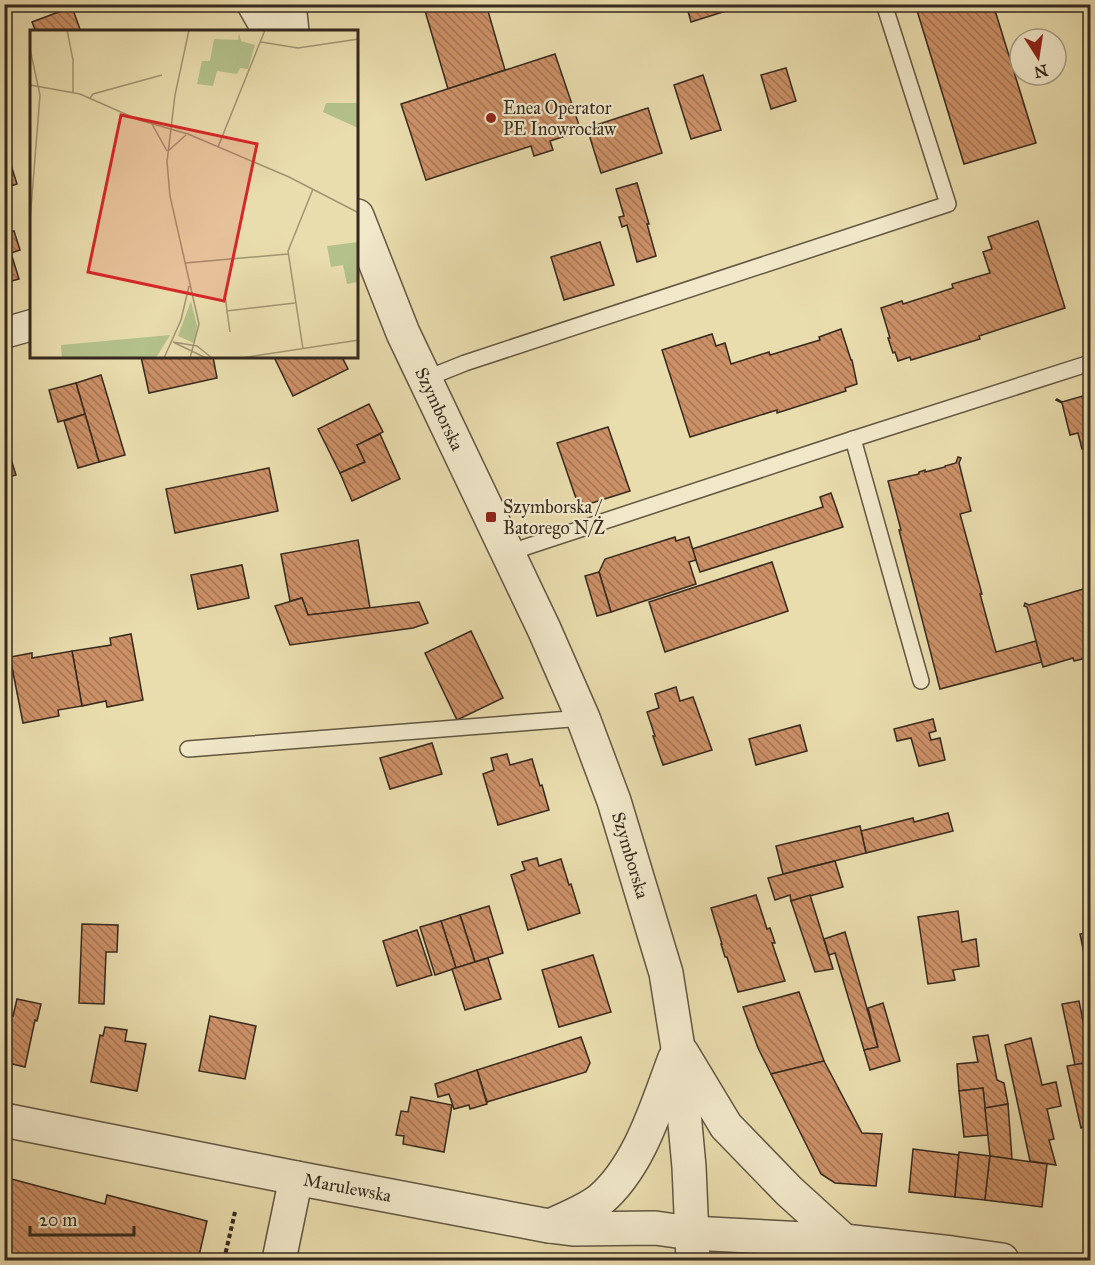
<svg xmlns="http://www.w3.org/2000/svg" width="1095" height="1265" viewBox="0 0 1095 1265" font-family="'IM FELL Great Primer',serif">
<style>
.building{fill:url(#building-back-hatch);stroke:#35291e;stroke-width:1.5}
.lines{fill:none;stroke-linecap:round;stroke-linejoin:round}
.service-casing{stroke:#625642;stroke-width:18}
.minor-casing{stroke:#625642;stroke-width:33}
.tertiary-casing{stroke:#625642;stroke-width:36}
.path{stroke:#35291e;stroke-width:4;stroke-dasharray:4.5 3;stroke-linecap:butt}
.service{stroke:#f1e8ca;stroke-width:15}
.minor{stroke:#f1e8ca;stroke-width:30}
.tertiary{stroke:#f1e8ca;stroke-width:33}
.poi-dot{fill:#8f2418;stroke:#f1e8ca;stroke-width:2}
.labels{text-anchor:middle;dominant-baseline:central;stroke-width:4.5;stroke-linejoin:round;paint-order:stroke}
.poi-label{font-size:18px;fill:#35291e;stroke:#f1e8ca;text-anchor:start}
.street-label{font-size:18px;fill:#35291e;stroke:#f1e8ca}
.inset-road{fill:none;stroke:#a19474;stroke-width:1.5}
.view{fill:#d62828;fill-opacity:0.15;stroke:#d62828;stroke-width:3}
.inset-edge{fill:none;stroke:#35291e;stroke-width:3}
</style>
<defs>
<pattern id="building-back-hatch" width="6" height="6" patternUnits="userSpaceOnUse" patternTransform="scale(1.5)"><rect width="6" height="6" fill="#cc9067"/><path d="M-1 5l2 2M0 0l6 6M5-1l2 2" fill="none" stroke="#a67654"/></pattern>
</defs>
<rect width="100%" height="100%" fill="#e9dcad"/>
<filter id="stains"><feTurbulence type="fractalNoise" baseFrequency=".00333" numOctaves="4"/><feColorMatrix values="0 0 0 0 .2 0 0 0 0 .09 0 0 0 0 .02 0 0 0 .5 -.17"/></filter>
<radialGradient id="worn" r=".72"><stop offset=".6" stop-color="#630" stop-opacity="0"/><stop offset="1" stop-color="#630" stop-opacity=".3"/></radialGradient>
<!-- building -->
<g class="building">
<path d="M423 4H486L505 70 448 89Z"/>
<path d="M686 4H748L691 22Z"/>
<path d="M915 4H993L1036 143 964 164Z"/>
<path d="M72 7 81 32H36L32 22Z"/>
<path d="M555 54 581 131 550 141 553 150 534 156 531 146 426 180 401 104Z"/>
<path d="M786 68 796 101 771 109 761 75Z"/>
<path d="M703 75 721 130 691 139 674 85Z"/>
<path d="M648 108 662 153 601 173 587 128Z"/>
<path d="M4 143 17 184 4 188Z"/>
<path d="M1090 148V174L1084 150Z"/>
<path d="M637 183 649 224H647L656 256 637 262 627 225 622 227 619 217 624 216 616 189Z"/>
<path d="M1038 221 1065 308 979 336 980 339 911 360 910 357 898 361 895 352 893 353 888 338H890L881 308 902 301 903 304 953 288 952 284 990 273 983 252 992 249 988 237Z"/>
<path d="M14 231 20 250 11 253 19 279 4 283V232L5 234Z"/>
<path d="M600 242 614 285 564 300 551 257Z"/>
<path d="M841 329 851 360H852L857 384 845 388 846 391 777 413V410L690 437 662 350 712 334 716 346 725 343 731 364 769 352 770 355 820 340 819 337Z"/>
<path d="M141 357H213L217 378 149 393Z"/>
<path d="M274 357H342L348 369 293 396Z"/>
<path d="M101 375 125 455 99 462 76 383Z"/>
<path d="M76 383 85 414 58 422 49 390Z"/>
<path d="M1090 394V464L1086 447 1082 449 1078 433 1070 435 1062 403 1056 400 1057 399 1062 402Z"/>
<path d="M369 404 383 432 357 445 365 462 340 473 318 429Z"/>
<path d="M85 414 99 462 78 468 64 421Z"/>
<path d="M608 427 630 491 579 507 557 443Z"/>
<path d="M380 434 400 479 352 501 340 473 365 462 357 445Z"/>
<path d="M4 437 16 475 4 478Z"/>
<path d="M958 457 961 458 959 463 971 511 960 514 982 594H980L996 652 1036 641 1042 662 940 689 899 530H901L888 481 919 474V472L925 470V472L945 467V466L956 463Z"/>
<path d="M269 468 278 511 175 533 166 489Z"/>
<path d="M831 493 843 527 700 572 692 549 823 507 820 497Z"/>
<path d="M675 537 676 541 689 537 696 560 689 562 696 584 611 612 599 572 605 559Z"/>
<path d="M358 540 370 608 308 615 302 598 290 601 281 554Z"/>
<path d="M772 562 788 611 665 652 649 602Z"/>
<path d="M242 565 249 598 198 609 191 575Z"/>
<path d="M599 572 611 612 597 616 585 576Z"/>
<path d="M1090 587V657L1074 661 1073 658 1043 667 1027 607 1024 606 1025 603 1029 605Z"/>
<path d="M302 598 308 615 419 602 428 623 413 628 290 645 275 606Z"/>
<path d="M471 631 503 698 457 720 425 653Z"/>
<path d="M131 634 143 700 107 707 106 701 82 706 72 651 111 645 110 638Z"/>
<path d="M72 651 82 706 58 710 59 716 23 723 10 657 32 653V658Z"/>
<path d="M676 687 680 701 693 697 712 750 663 765 653 736H655L647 712 659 708 655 694Z"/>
<path d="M933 719 936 731 929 733 931 740 940 738 945 760 919 766 911 738 897 741 894 729Z"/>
<path d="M800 725 807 751 756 765 749 739Z"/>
<path d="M432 743 442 774 390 789 380 758Z"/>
<path d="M507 754 510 765 532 759 540 786 542 785 549 810 498 825 483 774 494 770 491 758Z"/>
<path d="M948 813 953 831 866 853 861 831 913 818 914 822Z"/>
<path d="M860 826 866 853 783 874 776 846Z"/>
<path d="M537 858 539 866 561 859 569 885 571 884 580 913 528 930 511 875 525 870 522 862Z"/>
<path d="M835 861 843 887 791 901 790 895 775 900 768 878Z"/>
<path d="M756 895 767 929 770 928 775 943H772L785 981 738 992 727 957H725L721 944H722L711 908Z"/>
<path d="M810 895 833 969 815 972 791 901Z"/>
<path d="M489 906 503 953 475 962 460 915Z"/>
<path d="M958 911 962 942 976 939 979 966 953 970 955 980 928 984 918 917Z"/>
<path d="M460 915 475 962 456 968 441 921Z"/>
<path d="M441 921 456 968 435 975 420 927Z"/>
<path d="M82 924 118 925 117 952H106L104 1004 79 1003Z"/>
<path d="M417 930 432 975 397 986 383 941Z"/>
<path d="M845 932 878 1047 864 1050 835 953 829 955 824 939Z"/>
<path d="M1090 932V982L1080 934Z"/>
<path d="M593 955 611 1012 559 1027 542 970Z"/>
<path d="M488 958 501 999 465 1010 452 969Z"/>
<path d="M799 992 824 1061 771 1074 758 1048 743 1007Z"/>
<path d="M17 999 41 1004 37 1021 35 1020 25 1067 4 1062V1014L13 1016Z"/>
<path d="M1079 1001 1090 1055V1062L1075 1065 1062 1004Z"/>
<path d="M883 1003 900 1061 870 1070 864 1050 878 1047 868 1008Z"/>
<path d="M210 1016 256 1026 245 1079 199 1071Z"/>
<path d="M105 1027 127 1030 125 1041 146 1044 137 1091 91 1082 100 1035 103 1036Z"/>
<path d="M988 1035 997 1080 1004 1083 1008 1104 985 1108 983 1088 959 1091 957 1064 978 1062 973 1037Z"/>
<path d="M581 1037 590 1063 586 1072 487 1102 477 1070Z"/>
<path d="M1031 1038 1042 1085 1056 1082 1061 1106 1047 1109 1054 1139 1049 1140 1056 1165 1030 1161 1005 1045Z"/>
<path d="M824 1061 862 1133 882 1134 876 1186 835 1183 821 1174 771 1074Z"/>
<path d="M1090 1062V1125L1081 1128 1067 1066Z"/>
<path d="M477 1070 487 1104 470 1109 469 1105 454 1109 449 1094 438 1097 435 1084Z"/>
<path d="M983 1088 988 1135 964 1137 959 1091Z"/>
<path d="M411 1097 452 1105 444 1152 403 1144 404 1136 396 1135 401 1111 408 1112Z"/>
<path d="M1008 1104 1012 1159 990 1156 985 1108Z"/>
<path d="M913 1149 959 1155 955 1197 909 1192Z"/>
<path d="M959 1152 990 1156 985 1200 955 1197Z"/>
<path d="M990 1156 1047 1164 1042 1207 985 1200Z"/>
<path d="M4 1177 105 1204 107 1195 207 1221 198 1260H4Z"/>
<path d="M455 1254 492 1260H454Z"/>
</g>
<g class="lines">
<!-- service casing -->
<g class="service-casing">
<g id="service">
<path d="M425 379 465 363 948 204 884 4"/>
<path d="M853 439 921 681"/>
<path d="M508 553 853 439 1090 363"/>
<path d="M188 749 583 718"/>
</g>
</g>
<!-- minor casing -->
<g class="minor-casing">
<path id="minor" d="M4 333 32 325"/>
</g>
<!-- tertiary casing -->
<g class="tertiary-casing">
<g id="tertiary">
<path d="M254 4 270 32"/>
<path d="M289 4 292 32"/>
<path id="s1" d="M357 216 403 333 544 629 583 718 614 801 666 973 678 1048 689 1167 693 1260"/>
<path d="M682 1053 726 1126 789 1191 844 1241"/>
<path id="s2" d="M4 1120 296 1178 549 1226 573 1229 655 1228 691 1233 844 1241 952 1253 1002 1260"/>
<path d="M550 1226C567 1218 586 1211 600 1200 640 1166 657 1105 675 1058"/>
<path d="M279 1260 296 1178"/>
</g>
</g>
<!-- path -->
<path class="path" d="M224 1260 235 1212"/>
<!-- service -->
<use href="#service" class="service"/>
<!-- minor -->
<use href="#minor" class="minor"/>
<!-- tertiary -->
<use href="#tertiary" class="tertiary"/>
</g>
<!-- markers -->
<g class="poi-dot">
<circle cx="491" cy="118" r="6"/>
<rect x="485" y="511" width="12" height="12" rx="3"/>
</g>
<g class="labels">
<!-- poi labels -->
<g class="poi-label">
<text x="503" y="108">Enea Operator<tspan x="503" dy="21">PE Inowrocław</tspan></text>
<text x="503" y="507">Szymborska /<tspan x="503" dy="21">Batorego N/Ż</tspan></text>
</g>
<!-- street labels -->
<g class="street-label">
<text stroke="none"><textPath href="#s1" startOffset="210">Szymborska</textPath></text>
<text stroke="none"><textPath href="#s1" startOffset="696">Szymborska</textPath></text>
<text stroke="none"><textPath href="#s2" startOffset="350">Marulewska</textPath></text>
</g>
</g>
<!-- overview -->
<g transform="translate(30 30)">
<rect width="328" height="328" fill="#e9dcad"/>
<path d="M209 3 211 11 225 15 218 39 210 38 207 44 187 41 183 56 167 54 172 31H180L184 9 208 10ZM161 271 167 296 164 313 148 306Z" fill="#b4c18b"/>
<path d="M296 73H328V98L293 82ZM140 305 126 328H32L31 315Z" fill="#b4c18b"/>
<path d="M328 212V252L317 254 313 235 301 237 297 216Z" fill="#b4c18b"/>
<path class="inset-road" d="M37 0 43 30V63M159 0 145 65 137 132 140 166 169 294 160 328M231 12 268 18 329 9M0 19 10 65 0 191M0 55 50 64 109 90 158 104 259 147 329 183M60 68 63 64 132 45M122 94 137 121M188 117 235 0M138 121 156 105M155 233 258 224M195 264 197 281 265 273M197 281 200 302M143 312 167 316 182 328M143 312 176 328M273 319 258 221 283 159M134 328 151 290 159 256M211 328 329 310"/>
<path class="view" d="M91 85 227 114 194 271 58 242Z"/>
<rect width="328" height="328" class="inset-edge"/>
</g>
<!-- margin -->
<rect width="1095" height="1265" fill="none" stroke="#e9dcad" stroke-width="24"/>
<rect x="6" y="6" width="1083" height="1253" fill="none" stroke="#35291e" stroke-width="3"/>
<rect x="12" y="12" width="1071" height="1241" fill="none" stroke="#35291e" stroke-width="1.5"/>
<!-- north arrow -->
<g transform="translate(1038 57) rotate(168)"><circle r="28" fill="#f1e8ca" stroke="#a69c85" stroke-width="1.5"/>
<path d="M0-4.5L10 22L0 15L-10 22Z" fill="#8f2418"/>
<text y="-9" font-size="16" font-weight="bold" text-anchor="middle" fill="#35291e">N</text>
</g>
<!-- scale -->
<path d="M30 1226v9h104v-9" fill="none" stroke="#35291e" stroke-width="3"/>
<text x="39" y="1226" font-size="18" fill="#35291e" stroke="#f1e8ca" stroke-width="4.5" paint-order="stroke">20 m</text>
<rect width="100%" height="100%" filter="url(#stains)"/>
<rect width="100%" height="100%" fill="url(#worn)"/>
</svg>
